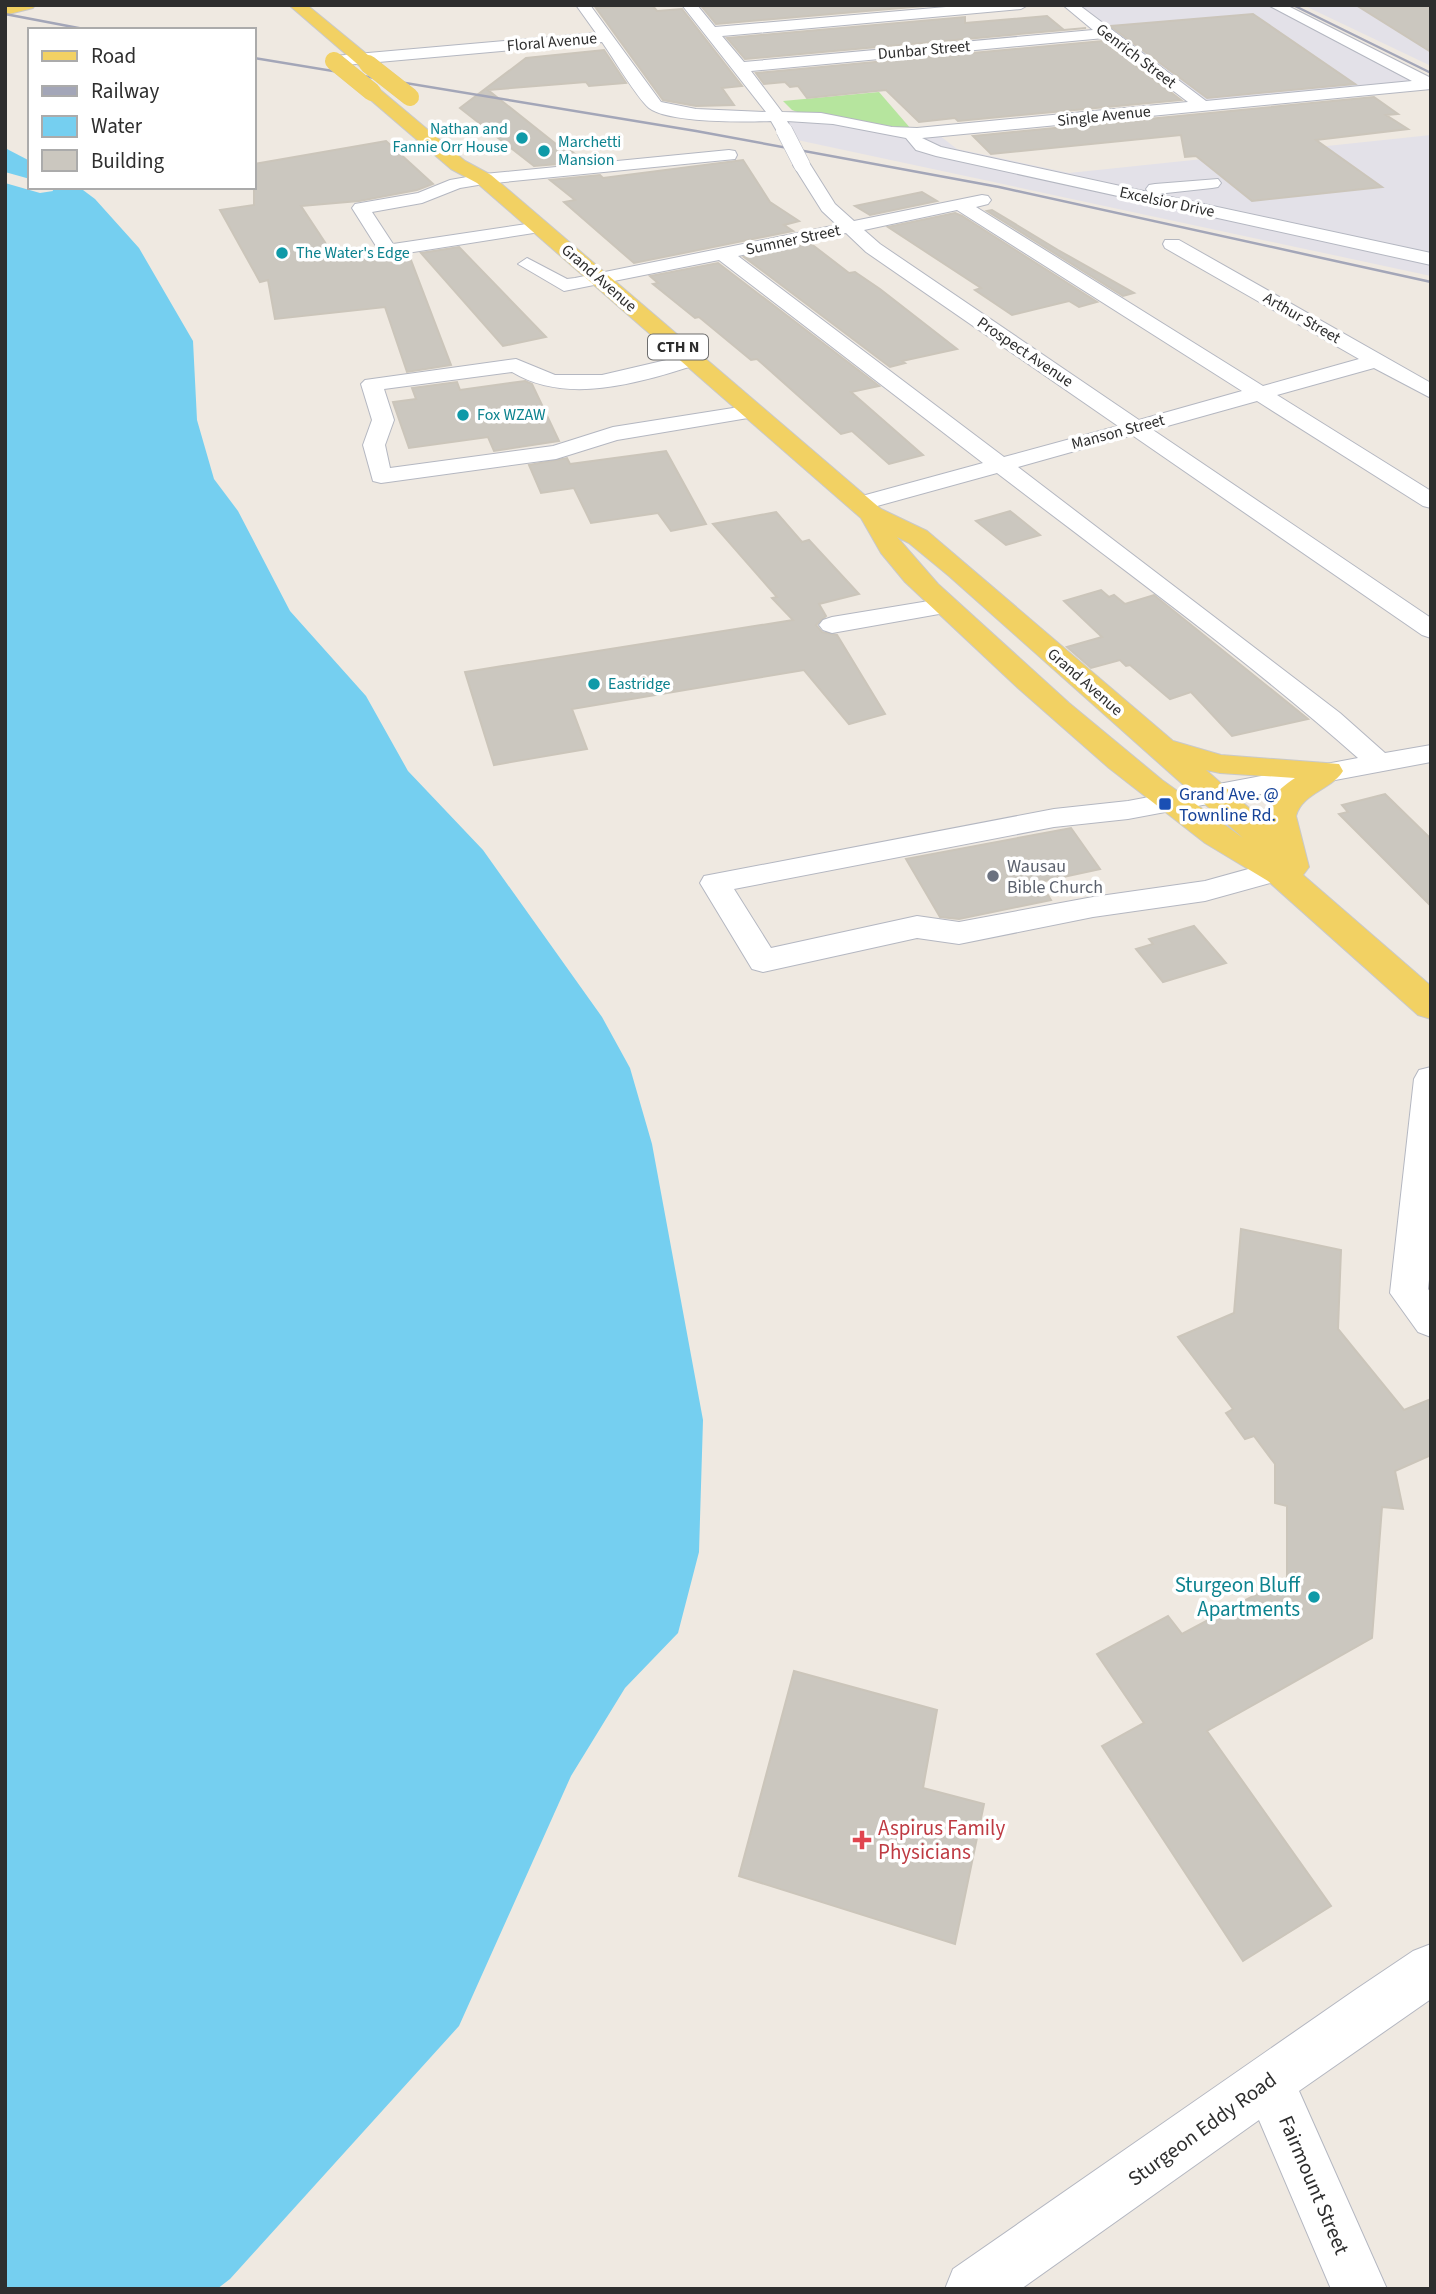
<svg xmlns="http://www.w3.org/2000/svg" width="1436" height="2294" viewBox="0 0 1436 2294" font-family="'Source Sans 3',sans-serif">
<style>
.industrial{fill:#e3e1e8}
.green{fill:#b6e59e}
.water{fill:#75cff0}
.building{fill:#cbc7bf;stroke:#cbc5ba;stroke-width:2}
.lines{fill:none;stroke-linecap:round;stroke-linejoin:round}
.minor-casing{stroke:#b4b7c1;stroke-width:2}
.major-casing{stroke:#c9c9c9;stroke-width:2}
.minor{fill:#fff;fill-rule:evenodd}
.major{fill:#f2d163;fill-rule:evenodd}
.rail{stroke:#a3a6b8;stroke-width:2.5}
.minor-bridge-casing{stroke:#b4b7c1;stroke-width:17;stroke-linecap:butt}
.major-bridge-casing{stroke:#c9c9c9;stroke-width:18;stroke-linecap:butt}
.minor-bridge{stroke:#fff;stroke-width:16}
.major-bridge{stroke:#f2d163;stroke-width:18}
.culture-dot{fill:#0f9aa8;stroke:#fff;stroke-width:2.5}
.transit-dot{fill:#1a4fb4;stroke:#fff;stroke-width:2.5}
.worship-dot{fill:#6b7280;stroke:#fff;stroke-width:2.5}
.health-dot{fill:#e0444e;stroke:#fff;stroke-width:2.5}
.labels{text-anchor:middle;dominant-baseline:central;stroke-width:7;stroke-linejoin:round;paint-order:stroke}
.far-street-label{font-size:16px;fill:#2e2e2e;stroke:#fff}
.far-culture-label{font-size:16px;fill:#0d838f;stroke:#fff;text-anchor:start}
.shield{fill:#fff;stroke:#6d6d6d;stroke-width:2}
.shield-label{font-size:16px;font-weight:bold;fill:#2e2e2e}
.transit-label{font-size:18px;fill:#164399;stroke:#fff;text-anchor:start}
.worship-label{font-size:18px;fill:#5b616d;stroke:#fff;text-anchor:start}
.near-culture-label{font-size:21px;fill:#0d838f;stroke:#fff;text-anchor:end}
.near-health-label{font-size:21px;fill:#be3a42;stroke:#fff;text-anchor:start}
.near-street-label{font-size:21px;fill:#2e2e2e;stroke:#fff}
</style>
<rect width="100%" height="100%" fill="#efe9e1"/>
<!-- industrial -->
<g class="industrial">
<path d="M1070 5H1279L1431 80 1203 106Z"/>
<path d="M1303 5H1431V66Z"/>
<path d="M777 118 935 132 957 149 1069 173 1431 135V276L788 138Z"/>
</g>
<!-- green -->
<path class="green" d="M879 92 911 129 800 113 792 110 783 101Z"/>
<!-- water -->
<g class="water">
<path d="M5 148 30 161V179L5 172Z"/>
<path d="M5 183 40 193 53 191 52 187H79L95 199 139 248 193 341 197 420 214 479 238 511 290 611 366 696 408 771 483 850 602 1017 630 1068 652 1144 703 1420 699 1552 678 1633 625 1688 571 1776 459 2026 230 2279 217 2289H5Z"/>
</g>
<!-- building -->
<g class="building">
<path d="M652 5 657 11 682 9 742 86 722 88 734 105 696 106 663 100 596 8Z"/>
<path d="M752 5H936L716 24 702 7Z"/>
<path d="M1356 5H1431V52Z"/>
<path d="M1253 14 1355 84 1207 98 1110 26Z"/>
<path d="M1047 16 1064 30 1086 28 745 59 727 38 965 17V23Z"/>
<path d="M1103 41 1181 100 958 121 955 118 919 122 886 90 807 98 798 86 790 87 785 82 764 84 756 73Z"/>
<path d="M604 50 626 83 589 86 586 82 488 90 556 144 562 143 584 162 534 166 460 108 526 58Z"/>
<path d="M1374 97 1398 114 1386 115 1408 129 1316 140 1382 187 1252 201 1196 156 1185 157 1181 135 991 154 973 136Z"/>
<path d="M386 141 433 184 417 190 359 201 301 206 336 259 379 255 388 259 409 255 451 365 407 372 385 307 275 319 268 280 260 282 220 210 254 205V164Z"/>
<path d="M743 160 770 202 799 221 784 225 793 231 634 263 564 202 575 200 550 180 600 175 603 178Z"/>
<path d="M922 192 937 201 870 215 855 206Z"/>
<path d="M992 210 1058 250 1134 293 1123 296 987 211Z"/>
<path d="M955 213 962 216 1097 302 1079 307 1069 301 1012 315 975 290 981 288 888 227Z"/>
<path d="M810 243 849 273 855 272 880 289 957 349 902 361 905 363 890 367 744 257Z"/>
<path d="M459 247 546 337 503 346 421 253Z"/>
<path d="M718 263 879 386 851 392 923 455 889 464 852 431 841 434 757 359 751 360 699 317 695 318 653 284 658 283 650 276Z"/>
<path d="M525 381 532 384 559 441 494 451 488 437 409 448 393 402 416 399 412 388 457 382 460 390Z"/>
<path d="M666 451 706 524 671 531 658 513 591 523 574 488 541 493 529 465 567 458 570 464Z"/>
<path d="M1010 511 1040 535 1006 545 976 521Z"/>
<path d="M776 512 802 542 809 540 859 594 819 604 826 616 816 625 822 632 837 635 885 714 849 724 804 670 572 709 587 749 494 765 465 672 793 620 772 598 777 597 713 524Z"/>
<path d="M1101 590 1109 597 1114 595 1125 604 1154 595 1308 719 1232 736 1191 692 1170 699 1130 665 1126 666 1120 660 1091 668 1067 647 1102 637 1064 601Z"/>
<path d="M1385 794 1431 839V906L1339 814 1348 812 1342 805Z"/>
<path d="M1071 828 1100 869 1040 882 1051 900 959 919 940 917 906 859Z"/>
<path d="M1194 926 1226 963 1163 982 1136 949 1153 944 1149 939Z"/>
<path d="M1241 1229 1341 1250 1338 1329 1404 1410 1431 1399V1455L1395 1471 1403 1509 1382 1507 1372 1638 1207 1731 1331 1906 1243 1961 1102 1746 1144 1723 1097 1654 1168 1616 1182 1634 1287 1578V1506L1275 1503V1464L1254 1436 1245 1439 1226 1413 1233 1409 1178 1337 1234 1313Z"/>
<path d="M794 1671 937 1710 923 1788 984 1804 955 1944 739 1876Z"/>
</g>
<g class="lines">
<!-- minor casing -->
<g class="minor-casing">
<g id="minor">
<path d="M576 5H590L661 102 696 109 766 112 682 5H697L715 27 969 5H1028L1021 9 722 36 744 62 1093 30 1063 5H1079L1206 101 1412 81 1268 5H1286L1431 78V89L922 138 941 147 1148 192 1146 189 1149 185 1155 184 1218 179 1221 183 1218 187 1212 188 1157 194 1431 253V265L936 156 916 150 906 138 833 124 787 121 792 130 784 135 778 133 771 121C745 122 668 123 649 108 637 98 612 56 602 42L334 66 326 61 334 56 596 33ZM1104 38 1188 102 917 128 892 127 821 113 782 112 751 71Z"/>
<path d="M729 150 735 151 737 155 735 159 484 184 460 188 422 203 372 212 393 244 540 222 546 223 549 227 546 231 540 232 388 256 381 254 352 208 355 204 418 193 450 180 484 174Z"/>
<path d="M802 160 808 161 835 204 854 221 982 195 988 196 991 200 988 204 976 207 1263 386 1359 359 1165 248 1163 244 1165 240H1179L1431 383V398L1374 368 1277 395 1431 491V508L1423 506 1257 401 1153 430 1431 618V638L1422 635 1132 435 1018 467 1340 713 1385 753 1431 745V762L1128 819 1054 827 734 889 771 948 917 916 959 922 1093 897 1205 881 1277 861 1288 864 1292 871 1288 878 1205 901 1093 917 959 944 917 938 763 972 752 969 700 883 704 876 1054 809 1128 801 1358 758C1243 656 1118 566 997 473L859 511 851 509 847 504 851 499 983 463 719 260 564 291 518 264 527 258 567 279 575 278 837 225 822 211 793 165ZM957 210 1242 391 1139 420 880 244 864 230ZM846 233 866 252 1118 426 1004 457 738 256Z"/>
<path d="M692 354 699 356 702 360 699 364C641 382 568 406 512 372L384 389 394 420 385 445 390 468 553 446 613 427 752 405 760 406 763 411 760 416 617 440 556 459 381 483 373 481 363 445 372 420 361 384 365 380 516 359 555 375H602Z"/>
<path d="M947 598 956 601 960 606 956 611 832 633 823 630 819 625 823 620 832 617Z"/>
<path d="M1431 1067V1262L1428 1289 1431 1293V1337L1418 1332 1390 1293 1414 1079 1419 1070Z"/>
<path d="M1431 1944V1999L1299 2091 1387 2289H1331L1259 2120 1021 2289H945L953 2269 1355 1990 1413 1951Z"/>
</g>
</g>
<!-- major casing -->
<g class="major-casing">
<g id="major">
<path d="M5 5H35L33 8 5 15Z"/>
<path d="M289 5H307L374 60 376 64 374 68H362Z"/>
<path d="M372 87 378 88 465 161 491 175 881 509 927 531 1173 741 1221 755 1339 764 1343 771C1331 790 1302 793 1296 816L1309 867 1303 875 1431 986V1019L1418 1015 1268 881 1205 843 1109 768 1018 688 905 582 881 553 861 518 477 183 451 169 366 96 363 92 366 88ZM897 537 909 543 949 576 1243 838 1162 780 1069 703 938 584ZM1206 770 1220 773 1295 778C1280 788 1261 804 1266 823Z"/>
</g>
</g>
<!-- minor -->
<use href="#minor" class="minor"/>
<!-- major -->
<use href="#major" class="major"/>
<!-- rail -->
<g class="rail">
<path d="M1293 5 1431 73"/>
<path d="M5 14 89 30"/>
<path d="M254 58 696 131 999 187 1431 282"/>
</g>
<!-- minor-bridge casing -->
<g class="minor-bridge-casing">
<path id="minor-bridge" d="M784 130 802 165"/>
</g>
<!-- major-bridge casing -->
<g class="major-bridge-casing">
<g id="major-bridge">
<path d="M334 61 372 92"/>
<path d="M368 64 410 97"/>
</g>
</g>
<!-- minor-bridge -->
<use href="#minor-bridge" class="minor-bridge"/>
<!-- major-bridge -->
<use href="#major-bridge" class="major-bridge"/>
</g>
<!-- markers -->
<g class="culture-dot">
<circle cx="522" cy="138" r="7"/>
<circle cx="544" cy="151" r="7"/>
<circle cx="282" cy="253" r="7"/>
<circle cx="463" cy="415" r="7"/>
<circle cx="594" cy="684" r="7"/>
<circle cx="1314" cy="1597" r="7"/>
</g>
<rect class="transit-dot" x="1158" y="797" width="14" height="14" rx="3.5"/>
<circle class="worship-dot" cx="993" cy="876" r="7"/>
<path class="health-dot" d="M858.5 1829.5h7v7h7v7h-7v7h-7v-7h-7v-7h7z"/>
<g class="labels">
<!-- far-street labels -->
<g class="far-street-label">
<text transform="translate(552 42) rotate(-5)">Floral Avenue</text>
<text transform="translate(924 50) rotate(-5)">Dunbar Street</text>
<text transform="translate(1136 56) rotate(37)">Genrich Street</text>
<text transform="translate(1104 116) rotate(-6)">Single Avenue</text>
<text transform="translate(1167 202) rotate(12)">Excelsior Drive</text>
<text transform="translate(793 240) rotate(-12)">Sumner Street</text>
<text transform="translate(599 278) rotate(41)">Grand Avenue</text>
<text transform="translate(1302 318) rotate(30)">Arthur Street</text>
<text transform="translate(1025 352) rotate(34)">Prospect Avenue</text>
<text transform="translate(1118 432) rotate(-15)">Manson Street</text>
<text transform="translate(1085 682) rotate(41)">Grand Avenue</text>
</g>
<!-- far-culture labels -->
<g class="far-culture-label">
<text x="508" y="129" text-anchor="end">Nathan and<tspan x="508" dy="18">Fannie Orr House</tspan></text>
<text x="558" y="142">Marchetti<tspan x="558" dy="18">Mansion</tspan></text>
<text x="296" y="253">The Water's Edge</text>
<text x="477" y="415">Fox WZAW</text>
<text x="608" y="684">Eastridge</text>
</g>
<!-- shield labels -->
<rect class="shield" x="648" y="334.5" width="60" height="25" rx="5"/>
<g class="shield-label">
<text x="678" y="347">CTH N</text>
</g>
<!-- transit labels -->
<g class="transit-label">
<text x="1179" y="794">Grand Ave. @<tspan x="1179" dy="21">Townline Rd.</tspan></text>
</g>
<!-- worship labels -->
<g class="worship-label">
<text x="1007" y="866">Wausau<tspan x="1007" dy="21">Bible Church</tspan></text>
</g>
<!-- near-culture labels -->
<g class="near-culture-label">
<text x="1300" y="1585">Sturgeon Bluff<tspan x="1300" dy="24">Apartments</tspan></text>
</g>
<!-- near-health labels -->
<g class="near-health-label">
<text x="878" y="1828">Aspirus Family<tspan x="878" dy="24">Physicians</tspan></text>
</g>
<!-- near-street labels -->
<g class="near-street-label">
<text transform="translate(1202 2129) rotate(-36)">Sturgeon Eddy Road</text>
<text transform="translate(1314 2185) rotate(67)">Fairmount Street</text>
</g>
</g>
<!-- border -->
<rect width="1436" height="2294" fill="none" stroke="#2e2e2e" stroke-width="14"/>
<!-- legend -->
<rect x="28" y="28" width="228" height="161" fill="#ffffff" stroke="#ababab" stroke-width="2"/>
<rect x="42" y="51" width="35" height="10" fill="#f2d163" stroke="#ababab" stroke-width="2"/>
<text x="91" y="63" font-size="21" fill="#2e2e2e">Road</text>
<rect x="42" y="86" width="35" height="10" fill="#a3a6b8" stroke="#ababab" stroke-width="2"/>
<text x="91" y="98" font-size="21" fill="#2e2e2e">Railway</text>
<rect x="42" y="116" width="35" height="21" fill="#75cff0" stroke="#ababab" stroke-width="2"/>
<text x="91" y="133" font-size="21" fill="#2e2e2e">Water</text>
<rect x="42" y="150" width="35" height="21" fill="#cbc7bf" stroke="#ababab" stroke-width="2"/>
<text x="91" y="168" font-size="21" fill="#2e2e2e">Building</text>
</svg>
